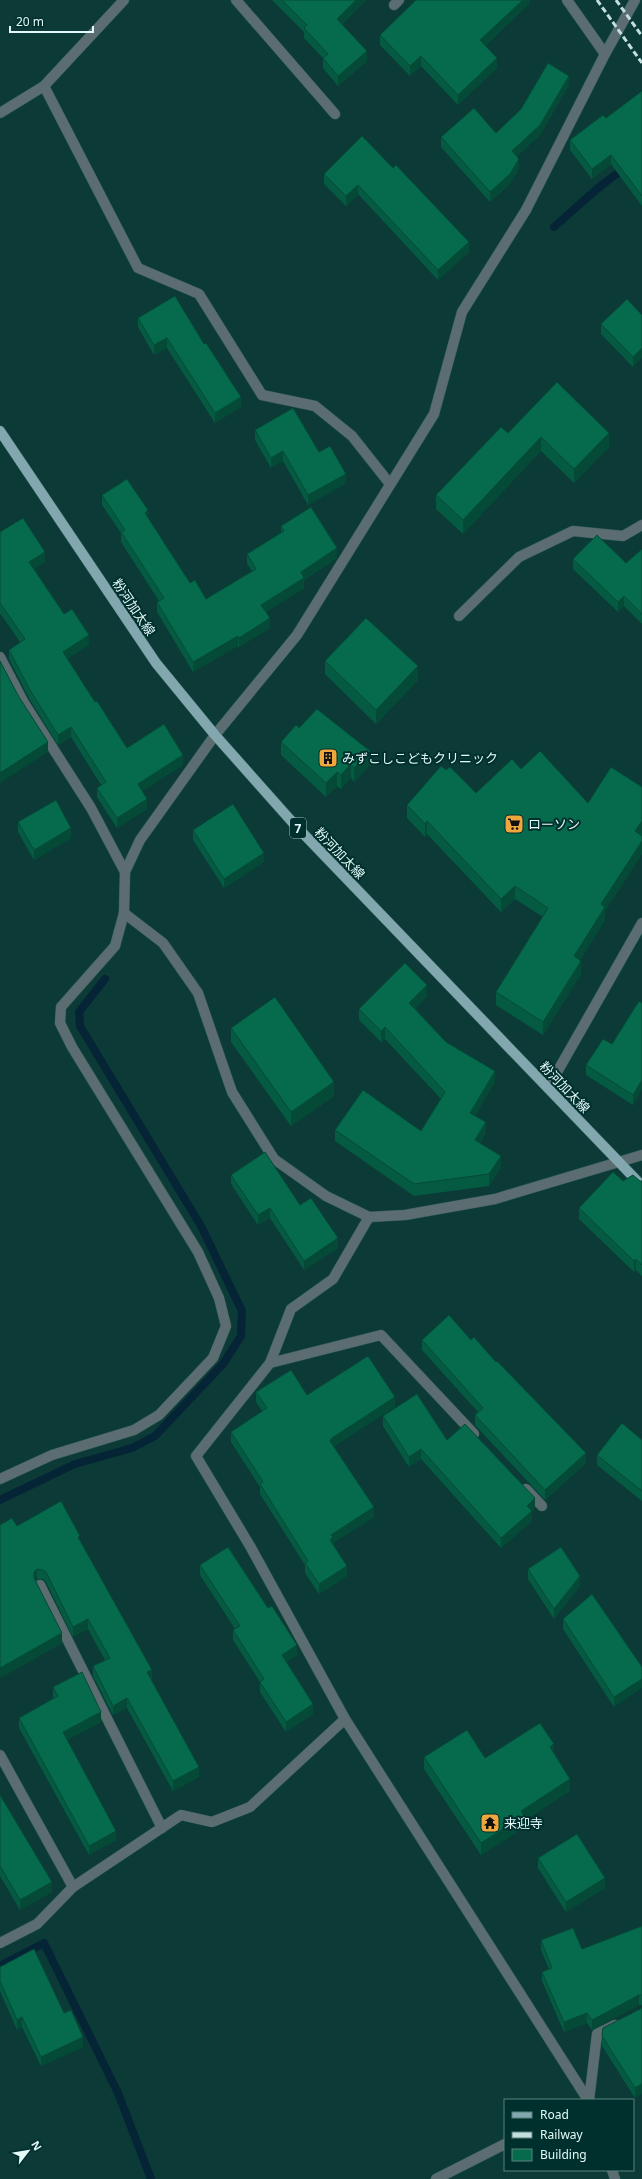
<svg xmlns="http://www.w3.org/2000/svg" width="642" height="2179" viewBox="0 0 642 2179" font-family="'Noto Sans','Noto Sans JP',sans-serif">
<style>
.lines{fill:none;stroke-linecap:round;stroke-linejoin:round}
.stream{stroke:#052536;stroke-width:8}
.minor-casing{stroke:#2e5956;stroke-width:11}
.primary-casing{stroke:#2e5956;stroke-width:11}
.minor{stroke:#5b6d71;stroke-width:10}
.primary{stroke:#82a7af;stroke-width:10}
.rail{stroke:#c3dedc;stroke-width:3;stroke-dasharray:6 3;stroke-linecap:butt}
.wall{fill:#055b42}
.shaded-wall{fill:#044a36}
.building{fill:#066a4d;stroke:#044a36}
.labels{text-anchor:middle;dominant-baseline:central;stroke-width:4;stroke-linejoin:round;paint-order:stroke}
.shield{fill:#00302d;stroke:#9fbdbb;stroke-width:1}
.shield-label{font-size:12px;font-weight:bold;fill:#e3faf8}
.street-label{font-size:13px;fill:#e3faf8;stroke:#00302d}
.poi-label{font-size:13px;fill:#e3faf8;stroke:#00302d;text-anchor:start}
</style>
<rect width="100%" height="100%" fill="#0b3a37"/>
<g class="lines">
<!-- stream -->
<g class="stream">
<path d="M554 227C581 204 609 174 642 160"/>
<path d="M0 1500 75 1464 132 1448 155 1436 223 1364 241 1336 242 1311 201 1226 80 1026 79 1012 105 979"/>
<path d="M0 1966 44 1943 118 2093 151 2179"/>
</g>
<!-- minor casing -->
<g class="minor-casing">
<g id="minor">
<path d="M236 0 335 114"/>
<path d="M567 0 605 54"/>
<path d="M394 5 399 0"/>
<path d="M44 86 138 268 199 294 262 395 315 406 352 436 390 484"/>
<path d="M0 113 44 86 124 0"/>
<path d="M459 616 519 557 573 531 623 536 642 525"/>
<path d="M0 657 24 703 91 808 125 872"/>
<path d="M124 913 163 943 198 993 232 1092 274 1159 326 1196 369 1217 405 1215 495 1199 642 1155"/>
<path d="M548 1088 642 923"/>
<path d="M369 1217 333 1279 291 1309 270 1363 196 1456 250 1546 345 1719 588 2100"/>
<path d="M270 1363 381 1335 474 1434"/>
<path d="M0 1479 52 1455 134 1430 159 1415 213 1358 226 1326 219 1298 198 1252 72 1047 60 1023 61 1007 115 946 124 913 125 872 140 840 215 735 297 635 434 414 462 312 526 210 605 54 635 0"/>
<path d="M526 1489 542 1506"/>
<path d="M40 1585 162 1828"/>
<path d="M0 1755 73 1887"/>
<path d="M0 1943 37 1924 73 1887 181 1815 212 1822 250 1807 345 1719"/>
<path d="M589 2100 597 2034 615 2025"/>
<path d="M612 2170 615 2179"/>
<path d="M436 2179 505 2144"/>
</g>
</g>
<!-- primary casing -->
<g class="primary-casing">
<path id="primary" d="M0 431 156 663 215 735 294 824 642 1186"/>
</g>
<!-- minor -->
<use href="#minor" class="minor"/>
<!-- primary -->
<use href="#primary" class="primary"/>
<!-- rail -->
<g class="rail">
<path d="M597 0 642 63"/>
<path d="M616 0 642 36"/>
</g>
</g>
<!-- wall -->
<g class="wall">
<path d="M272 0H366L342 24 367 61 338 86 323 68V58L304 38V32Z"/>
<path d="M530 0V3L485 46 497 68 458 105 421 66 410 76 380 45V35Z"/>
<path d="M569 85 540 135 517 156 519 169 510 184 490 202 441 147V137L496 133Z"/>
<path d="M642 91V206L611 164 592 179 570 150V140L606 118Z"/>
<path d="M393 168 469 252 438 280 358 194 346 206 324 184V174Z"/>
<path d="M642 315 633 367 601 334V324Z"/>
<path d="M138 318 204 344 241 407 215 423 167 348 154 355 138 327Z"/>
<path d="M557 382 609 447 574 483 541 451 463 534 436 509V495L508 433Z"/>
<path d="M255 430 319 452 346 483 308 505 283 461 271 468 255 440Z"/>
<path d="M102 495 148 519 190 583 206 599 252 571 247 564V554L281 533V526L337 558 304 580V588L266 612 270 628 239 647 238 646 193 672 157 612V602L159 601 121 542V533L102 505Z"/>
<path d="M0 532 45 562 34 569 64 614 89 645 67 659 95 702 127 748 183 765 142 791 147 809 117 828 97 797V788L101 785 71 737 58 745 30 700 9 659V650L20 642 0 613Z"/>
<path d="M642 549V624L624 606 618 612 573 569V559L626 563Z"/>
<path d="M325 661 418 680 376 724 325 674Z"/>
<path d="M299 728 370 765 354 782 351 778 341 789 337 786 326 797 281 755V742Z"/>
<path d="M521 769 588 803 642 834 641 835 642 836V854L605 911V920L580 960 581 974 543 1035 496 1005V992L543 917 515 899 501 912 427 834 425 837 407 818V805L446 770 476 793Z"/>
<path d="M18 822 71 838 34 860 18 832Z"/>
<path d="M193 830 264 862 224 888 193 840Z"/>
<path d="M427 996 415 1008 446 1042 495 1082 475 1115 486 1133 480 1143 501 1167 489 1186 414 1196 335 1141V1130L421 1131 441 1099 385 1039 381 1042 359 1020V1009Z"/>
<path d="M642 1003 633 1105 586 1075V1065L612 1044Z"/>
<path d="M231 1028 334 1096 291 1126 231 1042Z"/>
<path d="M231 1175 300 1205 338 1248 304 1270 270 1218 258 1225 231 1184Z"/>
<path d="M623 1181H642V1276L636 1270 634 1272 579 1219V1208Z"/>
<path d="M422 1340H471L586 1463 545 1500 475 1425V1415L478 1412 422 1350Z"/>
<path d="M256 1392 307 1395 395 1407 334 1446 374 1517 333 1543 347 1576 319 1594 305 1573V1565L260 1494V1487L231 1442V1432L262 1411 256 1402Z"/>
<path d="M383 1416 447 1440 535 1508 532 1512V1521L501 1548 421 1459 409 1467 383 1426Z"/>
<path d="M642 1440V1501L597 1465V1455Z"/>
<path d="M17 1526 80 1541 152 1680 199 1777 173 1791 127 1708 113 1715 93 1676V1666L105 1660 88 1629 73 1637 46 1582 43 1579H37L36 1581 62 1643 0 1678Z"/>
<path d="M200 1565 297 1655 286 1662 313 1714 286 1732 260 1692V1682L233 1640V1630L235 1629 200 1575Z"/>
<path d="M528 1569 580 1586 554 1619 528 1579Z"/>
<path d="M563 1619 642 1667 614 1707 563 1629Z"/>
<path d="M53 1687 101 1722 67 1740 116 1840 89 1855 19 1728V1718L54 1698 53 1697Z"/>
<path d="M554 1753 570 1791 524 1821V1828L481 1855 424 1769V1757L485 1758Z"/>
<path d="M0 1795 52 1892 20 1910 0 1876Z"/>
<path d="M538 1858 605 1888 566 1912 538 1868Z"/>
<path d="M642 1926V2005H639L592 2030 587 2023 564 2032 542 1981V1972L549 1969 541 1950V1940L582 1949Z"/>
<path d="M0 1967 83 2047 41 2066 22 2027 17 2030 0 1991Z"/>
<path d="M642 2008 635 2098 602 2046V2036Z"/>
</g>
<!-- shaded-wall -->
<g class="shaded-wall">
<path d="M356 0H366L337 28V19Z"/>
<path d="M523 0H530V3L480 50V40Z"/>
<path d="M367 51V61L338 86V76Z"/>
<path d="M421 56V66L410 76V66Z"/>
<path d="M497 58V68L458 105V95Z"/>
<path d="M569 76V85L540 135 512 161V151Z"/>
<path d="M611 155V164L592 179V169Z"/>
<path d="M519 159V169L510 184 490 202V192Z"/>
<path d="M358 185V194L346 206V196Z"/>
<path d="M469 242V252L438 280V270Z"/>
<path d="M167 338V348L154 355V345Z"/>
<path d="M642 348V358L633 367V357Z"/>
<path d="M241 397V407L215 423V413Z"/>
<path d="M609 433V447L574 483V469Z"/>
<path d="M541 437V451L463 534V520Z"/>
<path d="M283 451V461L271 468V458Z"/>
<path d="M346 474V483L308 505V495Z"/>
<path d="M148 510V520L145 513Z"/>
<path d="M337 548V558L304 580V588L261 615V605L301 572Z"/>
<path d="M45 552V562L29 572V562Z"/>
<path d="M624 596V606L618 612V602Z"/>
<path d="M270 618V628L239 647V638Z"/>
<path d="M89 635V645L63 662V652Z"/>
<path d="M238 636V646L193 672V662Z"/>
<path d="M418 666V680L376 724V710Z"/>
<path d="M71 727V737L58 745V735Z"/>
<path d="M48 742V752L0 783V773Z"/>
<path d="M370 751V765L354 782V768Z"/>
<path d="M183 755V765L138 794V784Z"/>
<path d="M351 764V778L341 789V775Z"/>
<path d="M337 772V786L326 797V783Z"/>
<path d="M147 799V809L117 828V818Z"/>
<path d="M427 821V834L425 837V824Z"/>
<path d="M642 821V834L635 844V831Z"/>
<path d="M71 828V838L34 860V850Z"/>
<path d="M642 841V854L605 911V920L574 970V956L601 904Z"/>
<path d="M264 853V862L224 888V879Z"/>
<path d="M515 886V899L501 912V899Z"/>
<path d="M581 961V974L543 1035V1022Z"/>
<path d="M427 985V996L409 1014V1003Z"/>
<path d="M385 1027V1039L381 1042V1031Z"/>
<path d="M495 1071V1082L470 1124V1113Z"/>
<path d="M642 1080V1090L633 1105V1095Z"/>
<path d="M334 1082V1096L291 1126V1112Z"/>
<path d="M486 1122V1133L475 1151V1140Z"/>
<path d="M501 1156V1167L489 1186V1174Z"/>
<path d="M270 1208V1218L258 1225V1215Z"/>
<path d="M338 1238V1248L304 1270V1261Z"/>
<path d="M636 1259V1270L634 1272V1261Z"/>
<path d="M395 1397V1407L332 1448 330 1441 332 1438Z"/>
<path d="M421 1449V1459L409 1467V1457Z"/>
<path d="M586 1453V1463L545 1500V1490Z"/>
<path d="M535 1498V1508L532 1512V1521L501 1548V1538L527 1506Z"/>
<path d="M374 1507V1517L333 1543V1547L330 1540 331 1535Z"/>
<path d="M347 1566V1576L319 1594V1584Z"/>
<path d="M37 1569V1579L34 1582V1572Z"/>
<path d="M580 1576V1586L554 1619V1609Z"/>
<path d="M88 1619V1629L73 1637V1627Z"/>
<path d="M62 1633V1643L0 1678V1668Z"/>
<path d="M297 1645V1655L282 1665V1655Z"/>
<path d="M152 1670V1680L147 1672Z"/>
<path d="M642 1679V1688L614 1707V1697Z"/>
<path d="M127 1698V1708L113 1715V1706Z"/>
<path d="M313 1704V1714L286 1732V1722Z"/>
<path d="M101 1712V1722L63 1742V1732Z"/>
<path d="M554 1744V1757L550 1747Z"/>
<path d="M199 1767V1777L173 1791V1781Z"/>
<path d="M570 1779V1791L524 1821V1828L481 1855V1843L521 1811Z"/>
<path d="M116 1831V1840L89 1855V1846Z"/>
<path d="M605 1878V1888L566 1912V1902Z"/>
<path d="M52 1882V1892L20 1910V1900Z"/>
<path d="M639 1995V2005L592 2030V2020Z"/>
<path d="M587 2013V2023L564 2032V2022Z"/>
<path d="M22 2017V2027L17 2030V2020Z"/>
<path d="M83 2037V2047L41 2066V2057Z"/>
<path d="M642 2084V2094L635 2098V2088Z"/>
</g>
<!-- building -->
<g class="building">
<path d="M282 0H356L337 19 367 51 338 76 323 58 328 54 304 28 307 25Z"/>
<path d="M416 0H523L480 40 497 58 458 95 421 56 410 66 380 35Z"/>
<path d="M548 63 569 76 540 125 512 151 519 159 510 174 490 192 441 137 474 108 496 133 521 109Z"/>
<path d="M642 91V196L611 155 592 169 570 140 603 115 606 118Z"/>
<path d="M362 136 393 168 396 165 469 242 438 270 358 185 346 196 324 174Z"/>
<path d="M175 296 204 344 206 343 241 397 215 413 167 338 154 345 138 318Z"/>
<path d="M627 299 642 315V348L633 357 601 324Z"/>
<path d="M557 382 609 433 574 469 541 437 463 520 436 495 501 427 508 433Z"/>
<path d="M293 408 319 452 330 446 346 474 308 495 283 451 271 458 255 430Z"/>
<path d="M127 479 148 510 145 513 190 583 195 580 206 599 256 569 247 554 284 531 281 526 311 507 337 548 301 572 304 578 261 605 270 618 239 638 238 636 193 662 157 602 164 598 121 532 125 530 102 495Z"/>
<path d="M23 518 45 552 29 562 64 614 72 609 89 635 63 652 95 702 97 701 127 748 164 724 183 755 138 784 147 799 117 818 97 788 106 782 71 727 58 735 30 690 9 650 25 639 0 603V532Z"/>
<path d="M597 535 626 563 642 549V614L624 596 618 602 573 559Z"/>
<path d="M366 618 418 666 376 710 325 661Z"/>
<path d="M0 661 19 697 48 742 0 773Z"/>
<path d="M317 709 370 751 354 768 351 764 341 775 337 772 326 783 281 742 296 725 299 728Z"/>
<path d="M540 751 588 803 611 767 642 787V821L635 831 642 836V841L601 904 605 907 574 956 581 961 543 1022 496 992 548 908 515 886 501 899 427 821 425 824 407 805 441 766 446 770 450 767 476 793 512 759 521 769Z"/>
<path d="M56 800 71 828 34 850 18 822Z"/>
<path d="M233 804 264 853 224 879 193 830Z"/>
<path d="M405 963 427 985 409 1003 446 1042 495 1071 470 1113 486 1122 475 1140 501 1156 489 1174 414 1184 335 1130 363 1090 421 1131 445 1092 385 1027 381 1031 359 1009Z"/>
<path d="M275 997 334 1082 291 1112 231 1028Z"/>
<path d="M639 1001 642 1003V1080L633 1095 586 1065 603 1039 612 1044Z"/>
<path d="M265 1152 300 1205 311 1198 338 1238 304 1261 270 1208 258 1215 231 1175Z"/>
<path d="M613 1172 623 1181 633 1175 640 1181H642V1265L636 1259 634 1261 579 1208Z"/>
<path d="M449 1315 471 1340 474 1337 496 1362 497 1361 586 1453 545 1490 475 1415 483 1408 422 1340Z"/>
<path d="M368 1356 395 1397 332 1438 330 1441 374 1507 331 1535 333 1537 330 1540 347 1566 319 1584 305 1563 308 1561 260 1484 263 1482 231 1432 267 1408 256 1392 291 1370 307 1395Z"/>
<path d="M417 1394 447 1440 465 1424 535 1498 527 1506 532 1511 501 1538 421 1449 409 1457 383 1416Z"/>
<path d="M622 1423 642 1440V1491L597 1455Z"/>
<path d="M61 1501 80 1536 78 1537 152 1670 147 1672 199 1767 173 1781 127 1698 113 1706 93 1666 110 1658 88 1619 73 1627 46 1572 43 1570 37 1569 34 1572V1578L62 1633 0 1668V1525L12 1518 17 1526Z"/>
<path d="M228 1547 268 1608 272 1606 297 1645 282 1655 313 1704 286 1722 260 1682 264 1679 233 1630 240 1626 200 1565Z"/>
<path d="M561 1547 580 1576 554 1609 528 1569Z"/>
<path d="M592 1594 642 1667V1679L614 1697 563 1619Z"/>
<path d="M82 1672 101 1712 63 1732 116 1831 89 1846 19 1718 58 1696 53 1687Z"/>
<path d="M540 1723 554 1744 550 1747 570 1779 521 1811 524 1816 481 1843 424 1757 467 1730 485 1758Z"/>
<path d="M0 1795 52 1882 20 1900 0 1866Z"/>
<path d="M577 1834 605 1878 566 1902 538 1858Z"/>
<path d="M642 1926V1995H639L592 2020 587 2013 564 2022 542 1972 552 1968 541 1940 573 1928 582 1949Z"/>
<path d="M34 1949 64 2013 71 2010 83 2037 41 2057 22 2017 17 2020 0 1981V1967Z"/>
<path d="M642 2008V2084L635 2088 602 2036 603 2028Z"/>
</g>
<!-- icons -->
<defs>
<g id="building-square" transform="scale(1)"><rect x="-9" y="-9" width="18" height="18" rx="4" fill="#efa73d" stroke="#00302d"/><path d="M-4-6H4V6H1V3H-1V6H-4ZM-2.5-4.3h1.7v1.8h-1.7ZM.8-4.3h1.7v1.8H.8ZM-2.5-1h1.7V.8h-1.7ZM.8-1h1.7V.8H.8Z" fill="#111"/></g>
<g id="supermarket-square" transform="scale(1)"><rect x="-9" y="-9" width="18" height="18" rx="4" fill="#efa73d" stroke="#00302d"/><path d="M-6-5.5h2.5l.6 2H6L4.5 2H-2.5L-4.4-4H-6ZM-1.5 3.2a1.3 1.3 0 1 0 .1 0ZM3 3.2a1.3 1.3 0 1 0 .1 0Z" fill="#111"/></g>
<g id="temple-square" transform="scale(1)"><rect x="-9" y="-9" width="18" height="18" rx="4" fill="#efa73d" stroke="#00302d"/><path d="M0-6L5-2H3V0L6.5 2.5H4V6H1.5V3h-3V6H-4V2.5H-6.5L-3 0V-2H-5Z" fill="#111"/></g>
</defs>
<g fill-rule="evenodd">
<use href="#building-square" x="328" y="758"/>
<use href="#supermarket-square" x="514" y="824"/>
<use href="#temple-square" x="490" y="1823"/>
</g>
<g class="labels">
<!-- shield labels -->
<rect class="shield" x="290" y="818" width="16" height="20" rx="3"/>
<g class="shield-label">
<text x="298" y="828">7</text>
</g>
<!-- street labels -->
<g class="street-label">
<text transform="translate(134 607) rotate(56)">粉河加太線</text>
<text transform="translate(340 853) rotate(46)">粉河加太線</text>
<text transform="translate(565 1087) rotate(46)">粉河加太線</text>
</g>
<!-- poi labels -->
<g class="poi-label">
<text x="342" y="758">みずこしこどもクリニック</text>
<text x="528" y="824">ローソン</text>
<text x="504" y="1823">来迎寺</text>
</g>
</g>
<!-- legend -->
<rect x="504" y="2099" width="130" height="72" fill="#00302d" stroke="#5b817e"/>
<rect x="512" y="2112" width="20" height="6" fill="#82a7af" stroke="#5b817e"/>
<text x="540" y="2119" font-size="12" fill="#e3faf8">Road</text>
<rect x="512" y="2132" width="20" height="6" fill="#c3dedc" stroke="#5b817e"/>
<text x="540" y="2139" font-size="12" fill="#e3faf8">Railway</text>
<rect x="512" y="2149" width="20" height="12" fill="#066a4d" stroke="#5b817e"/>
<text x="540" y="2159" font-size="12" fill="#e3faf8">Building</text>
<!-- north arrow -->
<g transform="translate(28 2151) rotate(59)" stroke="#00302d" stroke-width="3" paint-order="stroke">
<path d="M0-3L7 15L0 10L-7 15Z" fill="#e3faf8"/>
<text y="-6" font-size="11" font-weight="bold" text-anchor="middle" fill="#e3faf8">N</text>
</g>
<!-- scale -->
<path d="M10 26v6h83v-6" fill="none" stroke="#e3faf8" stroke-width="2"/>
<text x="16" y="26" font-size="12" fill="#e3faf8" stroke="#00302d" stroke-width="3" paint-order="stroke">20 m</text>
</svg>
